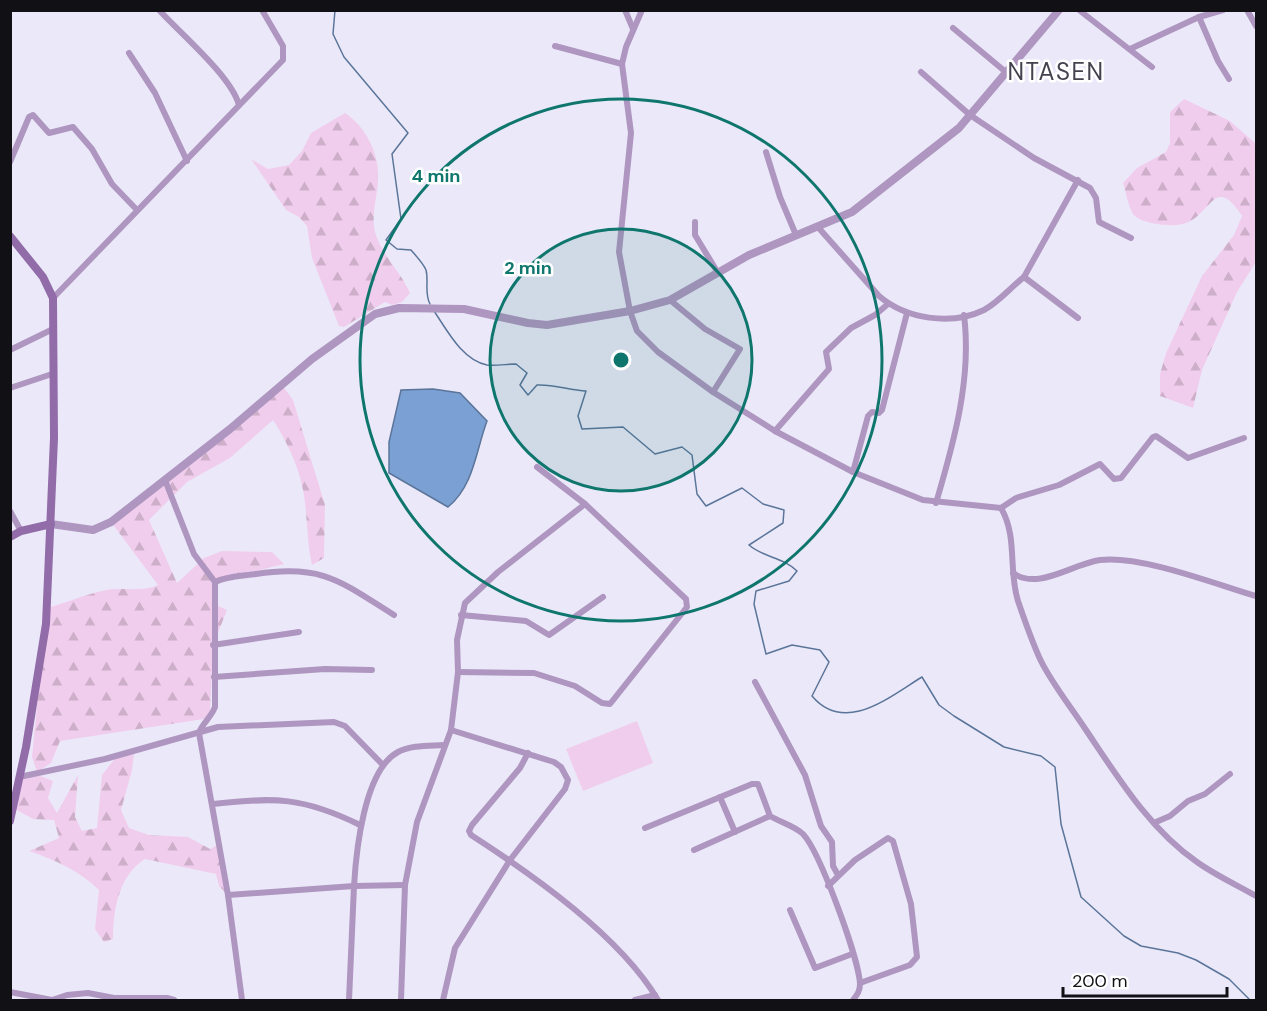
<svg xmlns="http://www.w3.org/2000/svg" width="1267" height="1011" viewBox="0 0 1267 1011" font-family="'DM Sans',sans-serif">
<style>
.forest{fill:url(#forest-firs)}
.pitch{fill:#f1cded}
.water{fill:#7ba0d3;stroke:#5b759a;stroke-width:1.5}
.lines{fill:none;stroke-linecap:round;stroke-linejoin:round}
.stream{stroke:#5b759a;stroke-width:1.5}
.minor{stroke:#af96c0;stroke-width:6}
.tertiary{stroke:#af96c0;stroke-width:8}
.secondary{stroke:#926ca9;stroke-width:8}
.ring{fill:none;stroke:#0f766e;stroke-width:3}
.labels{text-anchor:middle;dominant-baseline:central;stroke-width:5;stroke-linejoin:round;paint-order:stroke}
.quarter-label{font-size:24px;letter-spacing:1.5px;fill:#44424f;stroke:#fff}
.centre{fill:#0f766e;stroke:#fff;stroke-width:3}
.ring-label{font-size:18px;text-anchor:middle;font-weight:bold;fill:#0f766e;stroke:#fff;stroke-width:5;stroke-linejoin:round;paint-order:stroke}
</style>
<defs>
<pattern id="forest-firs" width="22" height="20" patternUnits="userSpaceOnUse" patternTransform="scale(1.5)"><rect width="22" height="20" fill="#f1cded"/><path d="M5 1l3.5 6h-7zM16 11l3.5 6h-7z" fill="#ceafca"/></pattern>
</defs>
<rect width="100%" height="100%" fill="#ebe9f9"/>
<!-- forest -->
<g class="forest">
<path d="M1184 99 1230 121 1256 144V262L1237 292 1202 370 1193 408 1160 396V374L1166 353 1202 276 1234 235 1242 216C1215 174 1212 213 1186 223 1175 228 1140 224 1133 214 1128 206 1126 192 1123 183L1137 168 1166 152 1170 143V112Z"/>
<path d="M345 113C366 127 380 154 378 181 377 198 371 216 375 232 381 254 401 272 410 293L402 302 392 305 385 302 344 327 339 326 312 258 307 226 299 217 286 210 251 159 268 169 289 165 302 151 311 133Z"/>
<path d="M282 385 293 400 325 505 324 558 312 565C306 539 308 511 302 485 297 463 285 438 273 420L230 458 187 482 149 520 177 583 204 558 222 551 272 552 284 564 219 580 214 604 227 610 213 645 210 713 204 719 60 741 51 763 37 772 32 757 47 608C66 603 83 595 102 591 120 586 141 593 158 585L111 522Z"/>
<path d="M134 754 132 770 121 810 129 828 149 835 188 837 210 849 217 845 226 893 219 886 216 874 145 859C119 875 113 910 113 939L104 942 95 929 99 890C80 871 55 860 29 851L59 838 54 820 33 819 13 808 19 777 33 773 53 781 48 798 57 813 78 775 75 817 82 831 97 828 102 775 116 757Z"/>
</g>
<!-- pitch -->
<path class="pitch" d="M637 721 653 763 583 791 566 749Z"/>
<!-- water -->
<path class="water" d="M433 389 460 393 487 421C476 450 474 486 448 507L389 473V442L401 390Z"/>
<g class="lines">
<!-- stream -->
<g class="stream">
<path d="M335 10 333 34 344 57 408 133 392 154 401 219 386 240 397 249 411 250C416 256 423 263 426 270 429 281 424 293 430 304"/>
<path d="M434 311C447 330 462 360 487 365 496 366 507 364 516 364L527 373 520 385 528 395 537 385C553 384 569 390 586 391L578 416 582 429 623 427 655 454 682 447 692 455 697 494 706 506 742 488 763 504 784 510 783 523 749 545C764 558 783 557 797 571L789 581 756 591 754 604 766 654 792 645 820 650 829 662 812 696C845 735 889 697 922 677L939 705 954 716 1004 747 1041 756 1055 767 1061 824 1081 897 1124 936 1141 946 1178 953 1196 960 1229 979 1250 1000"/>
</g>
<!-- minor -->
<g class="minor">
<path d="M159 10C180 33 231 76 239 105"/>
<path d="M625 10 633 29"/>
<path d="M642 10 626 47 622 64 631 133 619 252 630 311 637 331 658 352 713 392 775 431 853 472 923 500 1001 508C1018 537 1008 570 1018 601 1025 621 1032 642 1041 661 1053 685 1071 707 1086 730 1117 776 1150 830 1197 862 1215 875 1237 885 1256 896"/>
<path d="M1079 10 1152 67"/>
<path d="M1247 10 1256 26"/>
<path d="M1199 17 1223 10"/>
<path d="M953 28 1007 73"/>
<path d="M555 46 622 64"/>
<path d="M1130 49 1199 17 1218 61 1229 79"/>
<path d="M129 53 155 93 187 161"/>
<path d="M921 72 970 115 1034 158 1090 188 1096 198 1099 222 1131 238"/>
<path d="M766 152 780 197 796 235"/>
<path d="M10 162 29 117 33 115 49 133 73 127 92 149 112 184 137 210"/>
<path d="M695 222V235L718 273"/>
<path d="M817 226 879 296C906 319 951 326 984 310 999 302 1011 287 1024 277L1078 318"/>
<path d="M1024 277 1078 180"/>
<path d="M53 298 283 60V46L262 10"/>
<path d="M670 300 705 329 740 349 713 392"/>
<path d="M10 350 51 330"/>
<path d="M10 388 52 374"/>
<path d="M775 431 829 369 826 352 851 328 875 315 888 304"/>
<path d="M853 472 868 416 872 412 879 413 882 410 907 313"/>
<path d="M165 480 194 554 215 582V707C211 718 202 723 199 733L228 895 242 1000"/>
<path d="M936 503C954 442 972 378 964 315"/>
<path d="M1001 508 1016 498 1059 485 1100 464 1114 479 1121 478 1153 437 1156 436 1188 458 1244 438"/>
<path d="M10 511 21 531"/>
<path d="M1013 573C1038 591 1072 564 1100 560 1141 555 1215 584 1256 596"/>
<path d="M215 582C227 576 243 576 256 574 322 564 340 581 394 615"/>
<path d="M461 615 526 621 549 635 603 597"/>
<path d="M213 645 299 632"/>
<path d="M458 672 534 673 575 686 602 703 610 704 687 607 686 599 585 504 537 467"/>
<path d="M214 677 325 669 372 670"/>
<path d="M755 682 805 775 821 826 832 842 833 866 838 875"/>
<path d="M528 753 520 768 472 825 469 831 471 835C533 875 620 936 658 1000"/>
<path d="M19 777 105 759 218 727 334 722 345 726 383 765"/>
<path d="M720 797 735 832"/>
<path d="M213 804C275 797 303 797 360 825"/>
<path d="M1156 822 1170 816 1188 801 1205 794 1230 774"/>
<path d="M645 828 752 784H758L770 816C780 822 795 826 803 834 820 852 859 959 860 984 860 991 857 995 853 1000"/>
<path d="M694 850 770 816"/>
<path d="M405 885 354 886C356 852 364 770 398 752 411 745 430 746 444 745"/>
<path d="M828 886 855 860 888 838 893 841 911 904 917 957 910 965 860 983"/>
<path d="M228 895 354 886 349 1000"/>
<path d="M790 910 815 968 852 954"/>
<path d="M10 992 52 1000 67 995 88 993 114 998H167L174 1000"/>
<path d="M401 1000 405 885 417 822 451 730 458 672 457 640 465 603 498 572 585 504"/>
<path d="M443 1000 455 948 510 860 565 789 568 780 561 767 554 762 451 730"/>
<path d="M635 1000 655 995"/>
</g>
<!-- tertiary -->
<path class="tertiary" d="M51 524 93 530 111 522 230 429 312 359 375 314 399 308 464 309 528 323 547 325 630 311 670 300 749 255 852 212 959 128 1059 10"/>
<!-- secondary -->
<g class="secondary">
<path d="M10 236 43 277 53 298 54 438 46 624 26 747 10 821"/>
<path d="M10 537 21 531 51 524"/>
</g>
</g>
<!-- distance rings -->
<circle cx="621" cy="360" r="131" fill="#0f766e" fill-opacity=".12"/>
<g class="ring">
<circle cx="621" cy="360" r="131"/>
<circle cx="621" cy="360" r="261"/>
</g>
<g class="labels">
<!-- quarter labels -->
<g class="quarter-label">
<text x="1056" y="71">NTASEN</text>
</g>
</g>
<circle cx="621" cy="360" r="9" class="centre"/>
<g class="ring-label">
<text x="436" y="182">4 min</text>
<text x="528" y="274">2 min</text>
</g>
<!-- border -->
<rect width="1267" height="1011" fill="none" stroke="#111015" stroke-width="24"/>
<!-- scale -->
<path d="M1063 987v9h164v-9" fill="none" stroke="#111015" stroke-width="3"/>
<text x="1072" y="987" font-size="18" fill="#111015" stroke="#ffffff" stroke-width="4.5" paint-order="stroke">200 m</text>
</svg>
